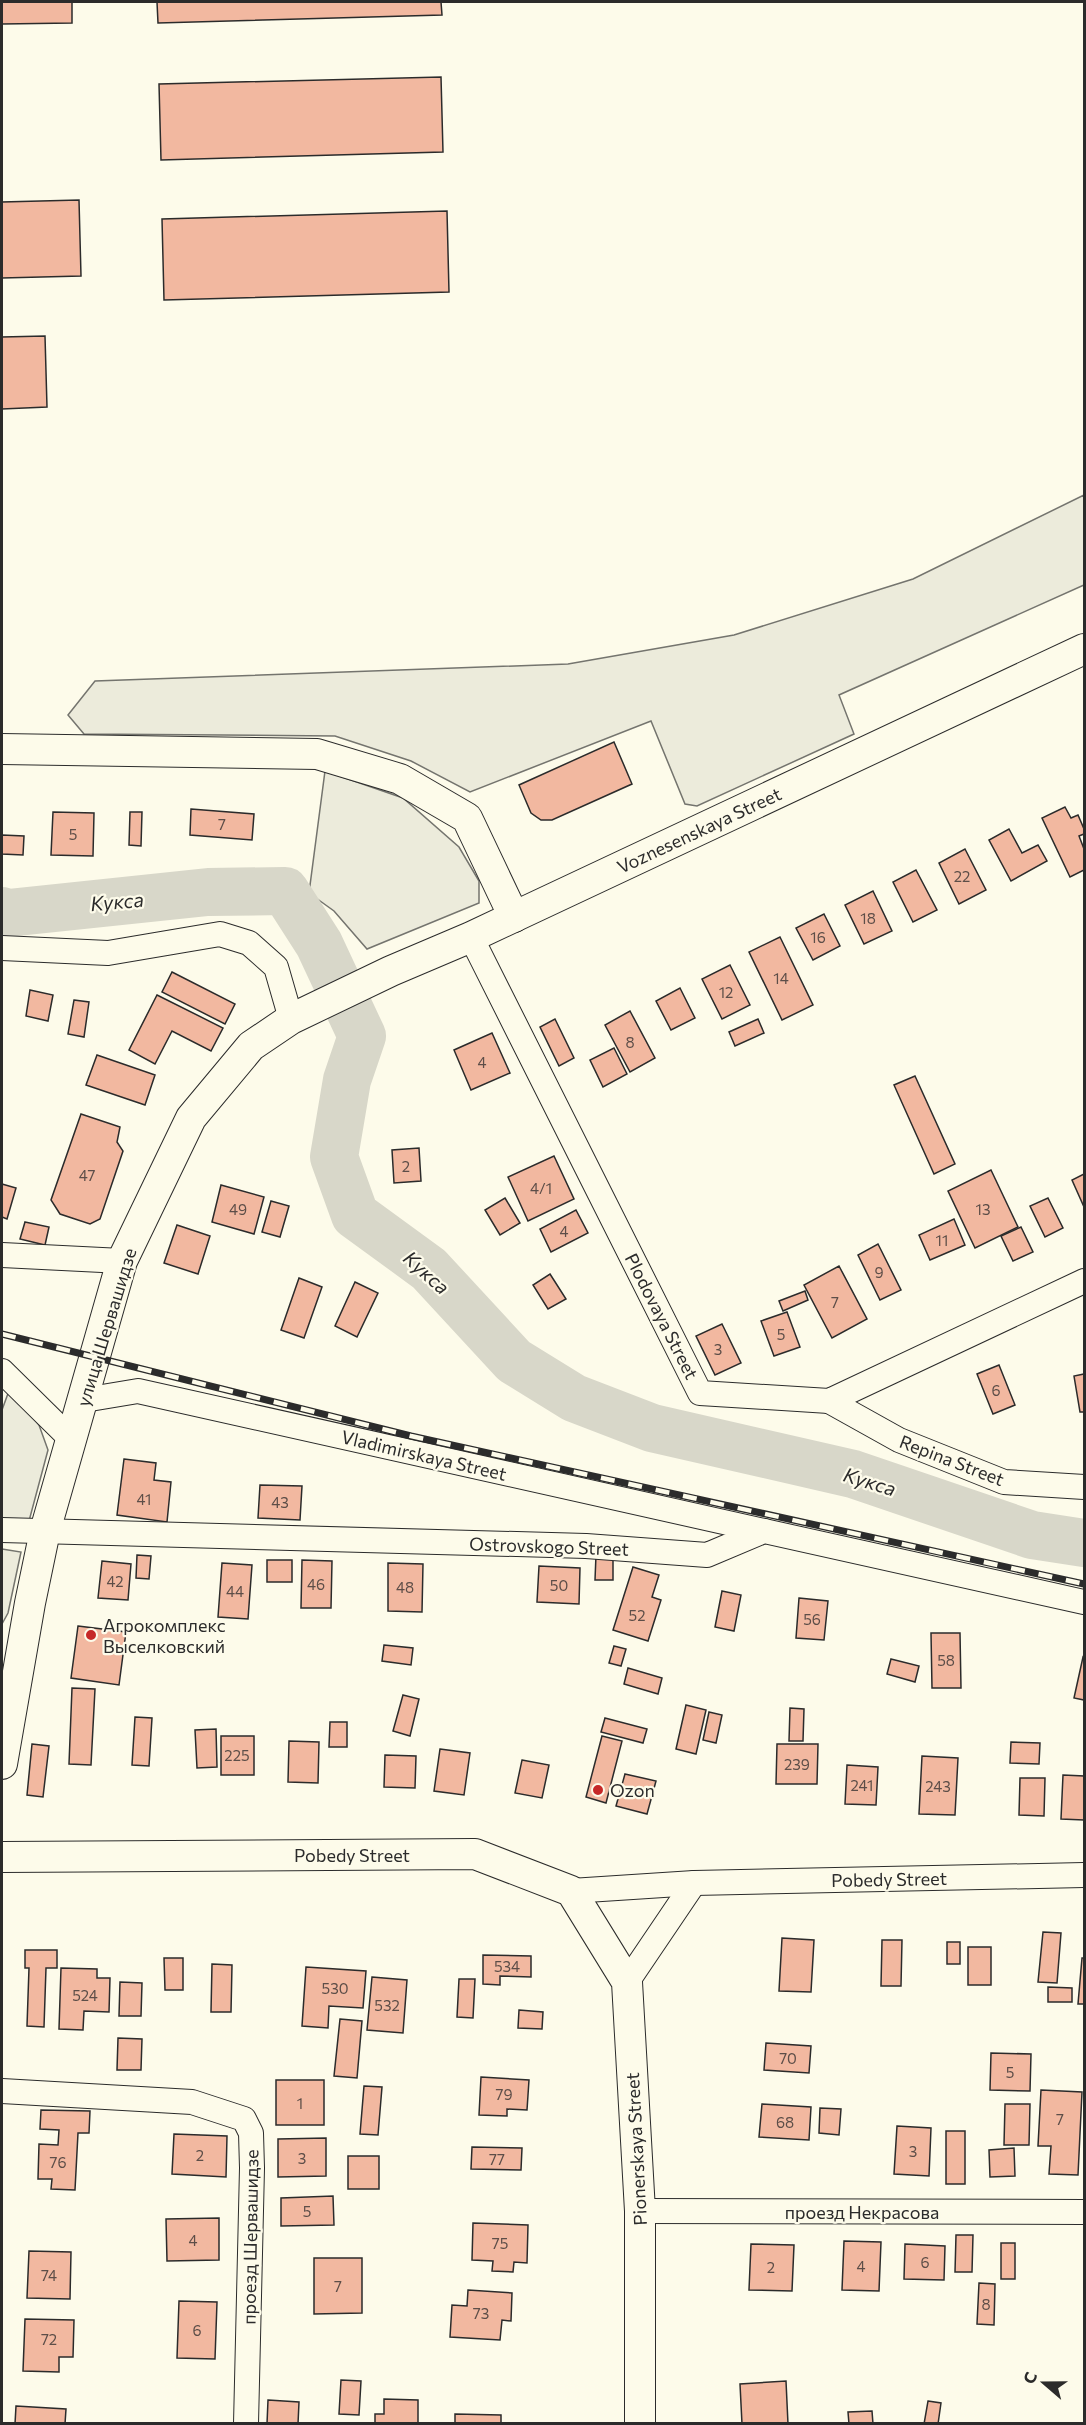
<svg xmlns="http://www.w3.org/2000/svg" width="1086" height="2425" viewBox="0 0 1086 2425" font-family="Commissioner,sans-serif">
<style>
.green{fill:#ecebdb;stroke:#74746e;stroke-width:1.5}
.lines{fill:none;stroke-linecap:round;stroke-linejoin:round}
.river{stroke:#d8d7c9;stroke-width:48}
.building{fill:#f2b8a0;stroke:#2b2b2b;stroke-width:1.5}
.minor-casing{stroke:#2b2b2b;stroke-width:26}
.tertiary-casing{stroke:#2b2b2b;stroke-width:32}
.minor{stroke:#fdfbea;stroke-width:24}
.tertiary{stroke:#fdfbea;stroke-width:30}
.rail-casing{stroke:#2b2b2b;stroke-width:7}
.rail{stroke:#fdfbea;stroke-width:4.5;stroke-dasharray:14;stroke-linecap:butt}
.poi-dot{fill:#c62828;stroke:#fdfbea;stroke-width:2}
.labels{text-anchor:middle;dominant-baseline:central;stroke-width:4.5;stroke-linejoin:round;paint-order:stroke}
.number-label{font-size:15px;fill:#5d4e48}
.street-label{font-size:18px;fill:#2b2b2b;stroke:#fdfbea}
.poi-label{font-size:18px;fill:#2b2b2b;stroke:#fdfbea;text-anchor:start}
.water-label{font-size:20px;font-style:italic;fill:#2b2b2b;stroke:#fdfbea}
</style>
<rect width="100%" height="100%" fill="#fdfbea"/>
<!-- green -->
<g class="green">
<path d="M1084 495V585L839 695 854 734 697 806 685 804 651 721 470 792 411 761 335 736 84 734 68 715 95 681 568 664 734 635 913 579Z"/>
<path d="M325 771 403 798 459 847 479 881V903L367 949 334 911 309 893Z"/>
<path d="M10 1388 39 1425 48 1450 29 1521 2 1520V1410Z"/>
<path d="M2 1549 21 1552 8 1613 2 1624Z"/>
</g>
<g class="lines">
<!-- river -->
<path class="river" d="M2 911 8 913 208 892 285 891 319 944 362 1036 347 1080 334 1157 355 1215 429 1269 514 1361 574 1398 652 1428 853 1474 1032 1535 1084 1543"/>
</g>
<!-- building -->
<g class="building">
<path d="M2 2H72V23L2 24Z"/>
<path d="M157 2H441L442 15 158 23Z"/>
<path d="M441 77 443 152 161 160 159 84Z"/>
<path d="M79 200 81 276 2 278V202Z"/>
<path d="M447 211 449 292 164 300 162 219Z"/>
<path d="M45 336 47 407 2 409V337Z"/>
<path d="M614 742 632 784 552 820H541L531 813 519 785Z"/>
<path d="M1065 807 1071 818 1078 815 1084 829V834L1079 836 1084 849V870L1070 877 1042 818Z"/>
<path d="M191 809 254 814 252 840 190 835Z"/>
<path d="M53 812 94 813 93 856 51 855Z"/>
<path d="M130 812H142L141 846 129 845Z"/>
<path d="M1009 829 1022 853 1038 845 1047 861 1011 881 989 840Z"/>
<path d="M2 835 24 836 23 855 2 854Z"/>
<path d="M965 849 986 890 959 904 939 863Z"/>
<path d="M916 870 937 910 913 922 893 882Z"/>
<path d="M873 891 892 931 864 944 845 905Z"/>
<path d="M824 914 840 946 813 960 796 928Z"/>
<path d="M780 937 813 1005 782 1020 749 952Z"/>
<path d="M730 965 750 1005 722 1019 702 979Z"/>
<path d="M172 972 235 1004 225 1024 162 992Z"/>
<path d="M680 988 695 1018 671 1030 656 1001Z"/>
<path d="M30 990 53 995 48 1021 26 1016Z"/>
<path d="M157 995 223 1028 211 1051 172 1031 155 1064 129 1050Z"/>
<path d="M74 1000 89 1002 84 1037 68 1034Z"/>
<path d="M630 1011 655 1058 630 1072 605 1025Z"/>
<path d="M555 1019 574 1058 559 1066 540 1027Z"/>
<path d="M758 1019 764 1033 735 1046 729 1032Z"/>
<path d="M492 1033 510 1073 471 1090 454 1050Z"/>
<path d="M614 1048 627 1074 603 1087 590 1060Z"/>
<path d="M97 1055 155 1075 145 1105 86 1085Z"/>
<path d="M915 1076 955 1164 934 1174 894 1085Z"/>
<path d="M81 1114 120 1127 117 1142 123 1151 100 1219 90 1224 60 1214 51 1200Z"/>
<path d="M419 1148 421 1181 394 1183 392 1150Z"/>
<path d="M554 1156 574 1199 528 1221 508 1177Z"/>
<path d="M991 1170 1018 1227 975 1248 948 1191Z"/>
<path d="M1084 1174V1207L1072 1180Z"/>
<path d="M2 1184 16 1188 7 1219 2 1217Z"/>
<path d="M221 1185 264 1197 254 1234 212 1222Z"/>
<path d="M505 1198 520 1223 500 1235 485 1210Z"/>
<path d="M1048 1198 1063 1228 1045 1237 1030 1206Z"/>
<path d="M271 1201 289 1206 280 1237 262 1232Z"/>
<path d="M576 1210 588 1233 551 1252 540 1229Z"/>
<path d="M954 1219 965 1245 930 1260 919 1235Z"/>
<path d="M25 1222 49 1227 45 1245 20 1239Z"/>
<path d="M177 1225 210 1236 198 1274 164 1263Z"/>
<path d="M1021 1227 1033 1252 1013 1261 1001 1236Z"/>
<path d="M878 1244 901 1290 880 1300 858 1255Z"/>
<path d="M839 1266 867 1319 832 1338 804 1285Z"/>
<path d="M550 1274 566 1299 548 1309 533 1285Z"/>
<path d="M299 1278 322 1287 304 1338 281 1330Z"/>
<path d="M355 1282 378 1293 357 1337 335 1326Z"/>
<path d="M805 1291 808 1300 783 1311 779 1301Z"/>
<path d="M787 1312 800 1347 774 1356 761 1321Z"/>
<path d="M722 1324 741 1363 715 1375 696 1336Z"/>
<path d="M999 1365 1015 1405 993 1414 977 1374Z"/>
<path d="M1084 1374V1412H1080L1074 1376Z"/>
<path d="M124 1459 156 1463 154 1480 171 1482 167 1522 117 1515Z"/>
<path d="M260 1485 302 1486 300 1520 258 1518Z"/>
<path d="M137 1555 151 1556 149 1579 136 1578Z"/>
<path d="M596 1555 613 1556V1580H595Z"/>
<rect x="267" y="1560" width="25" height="22"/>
<path d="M302 1560 332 1561 331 1608H301Z"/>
<path d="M102 1561 131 1564 128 1600 98 1598Z"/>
<path d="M222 1563 252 1565 248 1619 218 1617Z"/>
<path d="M388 1563 423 1564 422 1612 388 1611Z"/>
<path d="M539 1566 580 1568 579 1604 537 1602Z"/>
<path d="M633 1567 659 1575 652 1597 661 1600 648 1641 613 1630Z"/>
<path d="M722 1591 741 1595 734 1631 715 1627Z"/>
<path d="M799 1598 828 1601 824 1640 796 1638Z"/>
<path d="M78 1626 126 1632 119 1685 71 1678Z"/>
<path d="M931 1633H960L961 1688H932Z"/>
<path d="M384 1645 413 1648 411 1665 382 1661Z"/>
<path d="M614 1646 626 1649 621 1666 609 1663Z"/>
<path d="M1083 1657 1084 1658V1700L1074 1698Z"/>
<path d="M891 1659 919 1666 915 1682 887 1674Z"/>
<path d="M628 1668 662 1678 658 1694 624 1684Z"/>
<path d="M72 1688 95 1689 91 1765 69 1764Z"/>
<path d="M403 1695 419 1699 410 1736 393 1731Z"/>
<path d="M686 1705 706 1710 696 1754 676 1749Z"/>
<path d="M790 1708 804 1709 803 1741H789Z"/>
<path d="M709 1712 722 1715 716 1743 703 1740Z"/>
<path d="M135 1717 152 1718 149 1766 132 1765Z"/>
<path d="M605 1718 647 1729 643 1743 601 1732Z"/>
<path d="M330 1722H347V1747H329Z"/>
<path d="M216 1729 217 1767 197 1768 195 1730Z"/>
<rect x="221" y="1736" width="33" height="39"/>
<path d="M602 1736 622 1741 606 1803 586 1797Z"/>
<path d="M289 1741 319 1742 318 1783 288 1782Z"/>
<path d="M1011 1742 1040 1743 1039 1764 1010 1763Z"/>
<path d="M32 1744 49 1746 43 1797 27 1795Z"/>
<path d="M777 1744H818L817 1784H776Z"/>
<path d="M440 1749 470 1753 464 1795 434 1791Z"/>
<path d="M385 1755 416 1756 415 1788 384 1787Z"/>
<path d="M922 1756 958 1758 955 1815 919 1814Z"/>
<path d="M522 1760 549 1765 542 1798 515 1793Z"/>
<path d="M847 1765 878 1767 876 1805 845 1804Z"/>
<path d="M625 1774 656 1781 647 1814 616 1806Z"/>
<path d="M1063 1775 1084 1776V1820L1061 1819Z"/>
<path d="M1020 1778H1045L1044 1816 1019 1815Z"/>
<path d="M1043 1932 1061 1933 1057 1983 1038 1982Z"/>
<path d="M782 1938 814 1940 811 1992 779 1991Z"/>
<path d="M882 1940H902L901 1986H881Z"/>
<rect x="947" y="1942" width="13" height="22"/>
<rect x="968" y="1947" width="23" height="38"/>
<path d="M25 1950H57V1968H46L44 2027 27 2026 29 1968H25Z"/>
<path d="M483 1955 531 1956V1977L500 1976V1985L483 1984Z"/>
<path d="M164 1958H183V1990H165Z"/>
<path d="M1082 1958H1084V2004H1078Z"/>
<path d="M212 1964 232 1965 231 2012H211Z"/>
<path d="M306 1967 366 1971 363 2008 329 2006 328 2028 302 2026Z"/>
<path d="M61 1968 97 1969V1978H110L109 2012 84 2011 83 2030 59 2029Z"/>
<path d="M372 1977 407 1980 403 2033 367 2030Z"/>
<path d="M459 1979H475L473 2018 457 2017Z"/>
<path d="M120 1982 142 1983 141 2016H119Z"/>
<path d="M1048 1987 1072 1988V2002H1048Z"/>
<path d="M519 2010 543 2012 542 2029 518 2028Z"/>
<path d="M340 2019 362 2021 357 2078 334 2076Z"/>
<path d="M118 2038 142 2039 141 2070H117Z"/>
<path d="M766 2043 811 2046 809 2073 764 2070Z"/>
<path d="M991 2053 1031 2054 1030 2091 990 2090Z"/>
<path d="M481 2077 529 2080 527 2110 507 2109V2116L479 2115Z"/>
<rect x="276" y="2080" width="48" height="45"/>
<path d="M364 2086 382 2087 378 2135 360 2134Z"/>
<path d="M1041 2090 1082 2092 1078 2175 1049 2174 1051 2146H1038Z"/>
<path d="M762 2104 811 2107 809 2140 759 2137Z"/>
<path d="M1005 2104H1030L1029 2145H1004Z"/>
<path d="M820 2108 841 2109 839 2135 819 2133Z"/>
<path d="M41 2110 90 2111 89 2133H78L75 2190 51 2189 52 2179H38L39 2144 58 2145 59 2130 40 2129Z"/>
<path d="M897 2126 931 2128 929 2176 894 2174Z"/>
<rect x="946" y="2131" width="19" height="53"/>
<path d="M174 2134 227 2136 226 2177 172 2174Z"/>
<path d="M326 2138V2176L278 2177V2139Z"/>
<path d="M472 2147 522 2148 521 2170 471 2169Z"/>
<path d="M1014 2148 1015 2176 990 2177 989 2150Z"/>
<rect x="348" y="2156" width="31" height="33"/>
<path d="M333 2196 334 2225 281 2226V2198Z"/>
<path d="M219 2218V2260L167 2261 166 2219Z"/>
<path d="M473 2223 528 2225 527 2263 514 2262 513 2272 492 2271 493 2261 472 2260Z"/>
<path d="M956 2235H973L972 2272H955Z"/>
<path d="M844 2241 881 2242 879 2291 842 2290Z"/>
<rect x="1001" y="2243" width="14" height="36"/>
<path d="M751 2244 794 2245 792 2291 749 2290Z"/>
<path d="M905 2244 945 2246 944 2280 904 2279Z"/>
<path d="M29 2251 71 2252 70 2299 27 2298Z"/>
<path d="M314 2258H362V2313L314 2314Z"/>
<path d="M979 2283 995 2284 994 2325 977 2324Z"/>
<path d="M468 2290 512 2293 511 2321 502 2320 500 2340 450 2337 452 2305 467 2306Z"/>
<path d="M179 2301 217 2302 215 2359 177 2358Z"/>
<path d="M25 2319 74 2320 73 2357H59V2372L23 2371Z"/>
<path d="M341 2380 361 2381 359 2415 339 2414Z"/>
<path d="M786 2381 788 2424H742L740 2384Z"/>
<path d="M384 2399 418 2400V2424H375V2414H384Z"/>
<path d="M268 2400 299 2402 298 2424H267Z"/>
<path d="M928 2401 941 2403 938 2424H924Z"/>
<path d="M16 2406 66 2409 65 2424H15Z"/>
<path d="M872 2411 873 2424H849L848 2412Z"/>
<path d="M455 2414 501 2415V2424H455Z"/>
</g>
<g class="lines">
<!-- minor casing -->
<g class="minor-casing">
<g id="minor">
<path d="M471 937 700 1393 829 1401 1084 1281"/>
<path d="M2 948 108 953 220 934 249 943 276 967 291 1019"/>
<path d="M2 1255 122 1261"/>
<path d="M2 1371 72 1440"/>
<path d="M84 1400 138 1391 764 1531"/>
<path d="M829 1401 899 1440 1004 1482 1084 1487"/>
<path d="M2 1530 586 1546 707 1555 764 1531 1084 1602"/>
<path d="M571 1891 694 1883 1084 1875"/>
<path d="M627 1982 694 1883"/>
<path d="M2 2091 192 2102 244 2119 251 2133 252 2168 246 2424"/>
<path d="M640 2211 1084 2212"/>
</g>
</g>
<!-- tertiary casing -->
<g class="tertiary-casing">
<g id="tertiary">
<path d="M2 749 317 754 400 779 467 818 514 917"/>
<path d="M2 1764 30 1603 45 1531 122 1261 191 1118 251 1046 291 1019 391 971 471 937 1084 649"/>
<path d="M2 1857 475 1854 571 1891 627 1982 640 2211V2424"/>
</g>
</g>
<!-- minor -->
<use href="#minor" class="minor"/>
<!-- tertiary -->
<use href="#tertiary" class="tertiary"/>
<!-- rail casing -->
<g class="rail-casing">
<path id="rail" d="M2 1334 411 1436 1084 1584"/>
</g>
<!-- rail -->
<use href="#rail" class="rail"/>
</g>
<!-- markers -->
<g class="poi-dot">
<circle cx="91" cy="1635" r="6"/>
<circle cx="598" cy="1790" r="6"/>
</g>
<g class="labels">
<!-- number labels -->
<g class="number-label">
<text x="222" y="824">7</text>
<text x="73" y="834">5</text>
<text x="962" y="876">22</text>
<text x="868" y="918">18</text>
<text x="818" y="937">16</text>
<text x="781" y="978">14</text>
<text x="726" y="992">12</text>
<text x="630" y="1042">8</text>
<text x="482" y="1062">4</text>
<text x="406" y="1166">2</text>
<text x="87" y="1175">47</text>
<text x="541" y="1188">4/1</text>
<text x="238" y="1209">49</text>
<text x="983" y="1209">13</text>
<text x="564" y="1231">4</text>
<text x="942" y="1240">11</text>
<text x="879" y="1272">9</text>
<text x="835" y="1302">7</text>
<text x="781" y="1334">5</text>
<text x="718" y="1349">3</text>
<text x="996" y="1390">6</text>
<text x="144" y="1499">41</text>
<text x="280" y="1502">43</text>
<text x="115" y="1581">42</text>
<text x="316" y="1584">46</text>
<text x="559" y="1585">50</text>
<text x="405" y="1587">48</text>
<text x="235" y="1591">44</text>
<text x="637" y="1615">52</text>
<text x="812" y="1619">56</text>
<text x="946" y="1660">58</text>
<text x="237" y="1755">225</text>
<text x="797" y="1764">239</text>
<text x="862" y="1785">241</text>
<text x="938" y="1786">243</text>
<text x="507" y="1966">534</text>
<text x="335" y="1988">530</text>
<text x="85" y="1995">524</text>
<text x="387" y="2005">532</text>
<text x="788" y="2058">70</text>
<text x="1010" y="2072">5</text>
<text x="504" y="2094">79</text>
<text x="300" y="2103">1</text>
<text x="1060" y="2119">7</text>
<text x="785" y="2122">68</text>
<text x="913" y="2151">3</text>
<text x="200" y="2155">2</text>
<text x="302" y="2158">3</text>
<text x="497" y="2159">77</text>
<text x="58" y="2162">76</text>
<text x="307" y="2211">5</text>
<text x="193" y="2240">4</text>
<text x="500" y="2243">75</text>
<text x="925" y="2262">6</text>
<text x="861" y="2266">4</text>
<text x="771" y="2267">2</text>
<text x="49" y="2275">74</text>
<text x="338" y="2286">7</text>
<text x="986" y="2304">8</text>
<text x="481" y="2313">73</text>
<text x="197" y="2330">6</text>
<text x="49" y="2339">72</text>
</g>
<!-- street labels -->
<g class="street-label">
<text transform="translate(699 830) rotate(-25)">Voznesenskaya Street</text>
<text transform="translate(662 1316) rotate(63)">Plodovaya Street</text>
<text transform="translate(106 1327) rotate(-73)">улица Шервашидзе</text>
<text transform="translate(424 1455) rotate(13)">Vladimirskaya Street</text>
<text transform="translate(952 1460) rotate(21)">Repina Street</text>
<text transform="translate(549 1546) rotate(2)">Ostrovskogo Street</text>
<text x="352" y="1855">Pobedy Street</text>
<text transform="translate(889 1879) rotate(-1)">Pobedy Street</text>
<text transform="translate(636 2149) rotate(-93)">Pionerskaya Street</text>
<text x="862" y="2212">проезд Некрасова</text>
<text transform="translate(250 2237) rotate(-89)">проезд Шервашидзе</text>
</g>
<!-- poi labels -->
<g class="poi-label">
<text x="103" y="1625">Агрокомплекс<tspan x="103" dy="21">Выселковский</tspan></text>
<text x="610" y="1790">Ozon</text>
</g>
<!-- water labels -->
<g class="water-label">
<text transform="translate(117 901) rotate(-5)">Кукса</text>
<text transform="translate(427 1272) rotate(42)">Кукса</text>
<text transform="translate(870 1481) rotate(17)">Кукса</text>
</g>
</g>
<!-- border -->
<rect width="1086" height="2425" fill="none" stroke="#2b2b2b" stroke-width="6"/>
<!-- north arrow -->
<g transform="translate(1044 2383) rotate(290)" stroke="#fdfbea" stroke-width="4.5" paint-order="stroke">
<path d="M0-4.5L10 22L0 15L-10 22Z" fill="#2b2b2b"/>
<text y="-9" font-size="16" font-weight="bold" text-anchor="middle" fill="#2b2b2b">С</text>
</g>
</svg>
